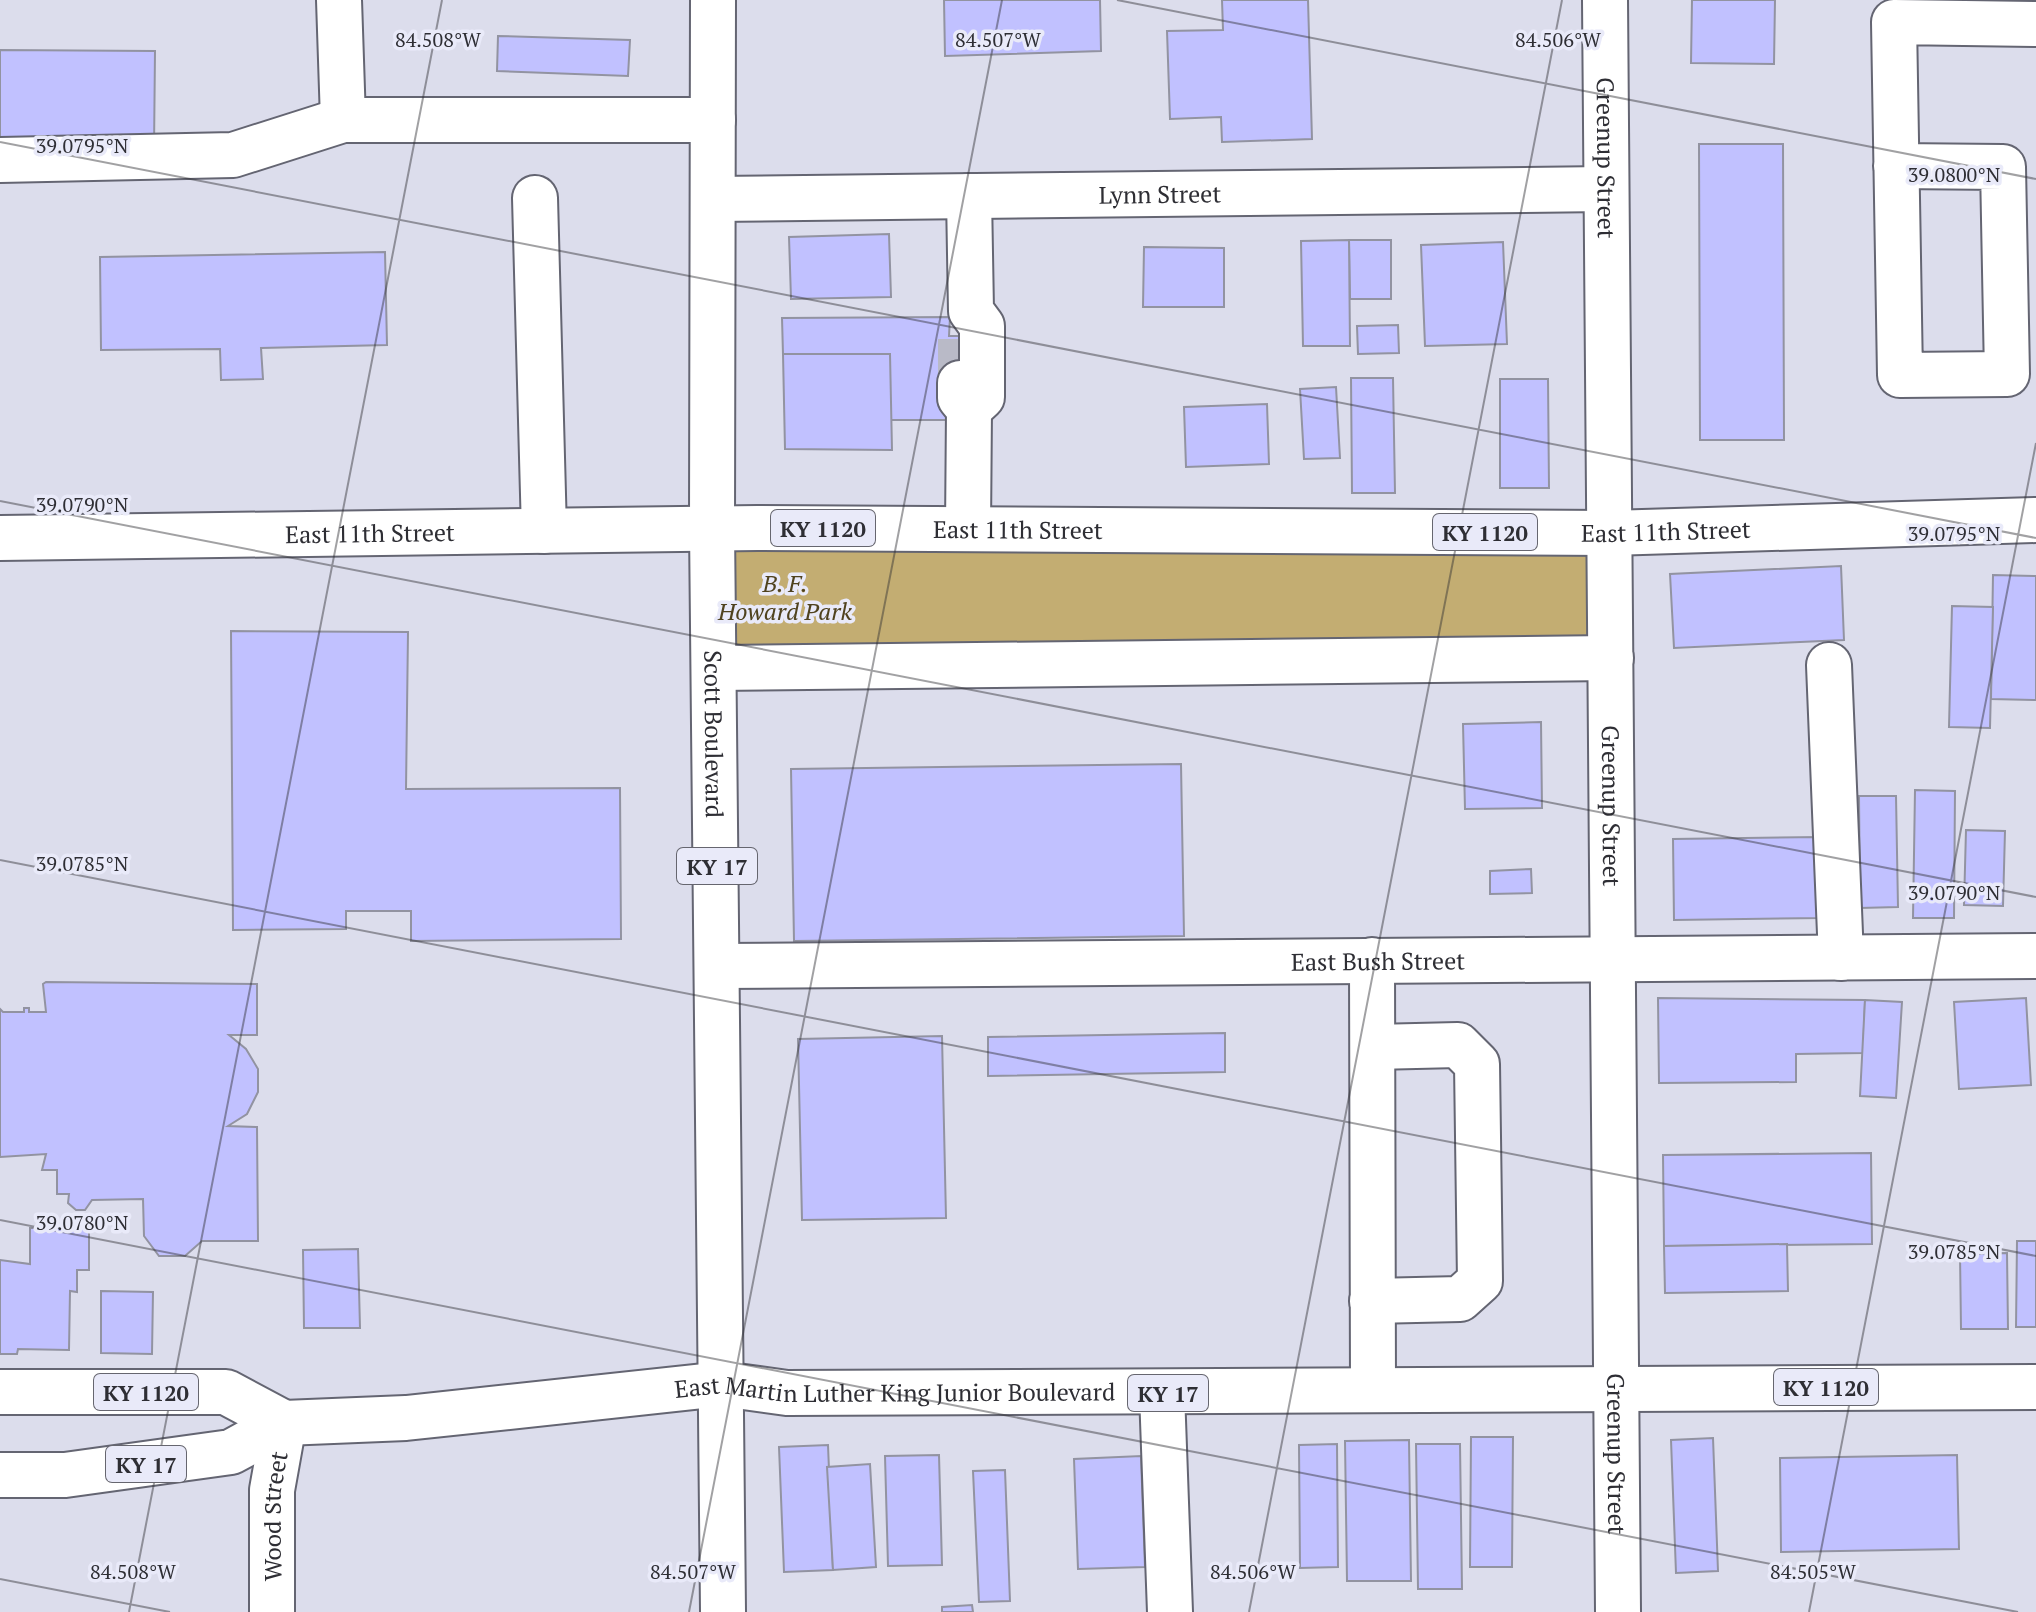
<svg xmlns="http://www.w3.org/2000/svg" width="2036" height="1612" viewBox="0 0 2036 1612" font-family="'PT Serif',serif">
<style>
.green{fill:#c3ad72}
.building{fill:#c1c1ff;stroke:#9293a1;stroke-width:2}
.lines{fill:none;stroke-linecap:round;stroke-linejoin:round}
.minor-tunnel{stroke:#b9bac7;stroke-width:44;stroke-dasharray:44 22;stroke-linecap:butt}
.minor-casing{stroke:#646572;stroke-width:48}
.major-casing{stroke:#646572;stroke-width:48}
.minor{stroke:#fff;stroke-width:44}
.major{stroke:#fff;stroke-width:44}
.ticks{fill:none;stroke:#2e2e34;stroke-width:2;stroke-opacity:0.45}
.labels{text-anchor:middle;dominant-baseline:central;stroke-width:7;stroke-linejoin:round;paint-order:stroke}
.shield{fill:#e9eaf9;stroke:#66666f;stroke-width:2}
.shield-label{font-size:22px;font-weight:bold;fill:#2e2e34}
.street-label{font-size:24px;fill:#2e2e34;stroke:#e9eaf9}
.park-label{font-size:24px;font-style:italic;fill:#4f421e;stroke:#e9eaf9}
.ticks-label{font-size:20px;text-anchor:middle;fill:#2e2e34;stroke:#e9eaf9;stroke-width:7;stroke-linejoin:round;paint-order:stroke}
</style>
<rect width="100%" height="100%" fill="#dcddec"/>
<!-- green -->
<path class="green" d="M712 528 1610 533 1611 658 716 668Z"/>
<!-- building -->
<g class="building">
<path d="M944 0H1100L1101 51 945 56Z"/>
<path d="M1222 0H1308L1312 139 1222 142 1221 117 1170 119 1167 31 1223 30Z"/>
<path d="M1692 0H1775L1774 64 1691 63Z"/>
<path d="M498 36 630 40 628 76 497 71Z"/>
<path d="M0 50 155 51 154 149 0 148Z"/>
<path d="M1699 144H1783L1784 440H1700Z"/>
<path d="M889 234 891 297 791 299 789 237Z"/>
<path d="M1349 240H1391V299H1350Z"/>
<path d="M1349 240 1350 346H1303L1301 241Z"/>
<path d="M1503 242 1507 344 1425 346 1421 245Z"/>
<path d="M1144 247 1224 248V307H1143Z"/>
<path d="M385 252 387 345 261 348 263 379 221 380 220 349 101 350 100 257Z"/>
<path d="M950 317 949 336H980L955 420H889L890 354H783L782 318Z"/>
<path d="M1398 325 1399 353 1358 354 1357 326Z"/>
<path d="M783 354H890L892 450 785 449Z"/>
<path d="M1351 378H1393L1395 493H1352Z"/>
<path d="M1500 379H1548L1549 488H1500Z"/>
<path d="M1336 387 1340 458 1304 459 1300 389Z"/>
<path d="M1267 404 1269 464 1186 467 1184 407Z"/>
<path d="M1841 566 1844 640 1674 648 1670 574Z"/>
<path d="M1993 575 2036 576V700L1991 699Z"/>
<path d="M1952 606 1993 607 1990 728 1949 727Z"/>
<path d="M231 631 408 632 406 789 620 788 621 939 411 941V911H346V929L233 930Z"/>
<path d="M1541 722 1542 808 1465 809 1463 724Z"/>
<path d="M1181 764 1184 936 794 941 791 769Z"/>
<path d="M1915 790 1955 791 1954 918H1913Z"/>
<path d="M1859 796H1896L1898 907 1860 908Z"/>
<path d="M1966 830 2005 831 2003 906 1964 905Z"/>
<path d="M1820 837 1822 918 1674 920 1673 839Z"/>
<path d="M1531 869 1532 893 1490 894V871Z"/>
<path d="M46 982 257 984V1035H229L246 1049 258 1069V1092L247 1114 228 1126 257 1127 258 1241H202L185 1256H159L144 1236 143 1199 92 1200 85 1210H76L68 1203 69 1194H57V1170H42L46 1154 0 1157V1009L3 1012H24V1008H29V1012H46L43 984Z"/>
<path d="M1658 998 1865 1000 1863 1053 1796 1054V1082L1659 1083Z"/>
<path d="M2026 998 2031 1085 1959 1089 1954 1002Z"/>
<path d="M1865 1000 1902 1002 1896 1098 1860 1096Z"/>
<path d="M1225 1033V1072L988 1076V1037Z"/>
<path d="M942 1036 946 1218 802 1220 798 1039Z"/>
<path d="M1871 1153 1872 1244 1664 1246 1663 1155Z"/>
<path d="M30 1228H89V1270H77V1292L70 1291 69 1350 18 1349 17 1354H0V1260L30 1264Z"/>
<path d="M2017 1241H2036V1327H2016Z"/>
<path d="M1787 1244 1788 1291 1665 1293 1664 1246Z"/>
<path d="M358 1249 360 1328H304L303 1250Z"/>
<path d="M2007 1253 2008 1329H1961L1960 1254Z"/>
<path d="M101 1291 153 1292 152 1354 101 1353Z"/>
<path d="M1471 1437H1513L1512 1567H1470Z"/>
<path d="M1713 1438 1718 1571 1676 1573 1671 1440Z"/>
<path d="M1409 1440 1411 1581H1347L1345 1441Z"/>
<path d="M1337 1444 1338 1567 1300 1568 1299 1445Z"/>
<path d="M1416 1444H1460L1462 1589H1418Z"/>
<path d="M828 1445 833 1570 784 1572 779 1447Z"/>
<path d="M939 1455 942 1565 888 1566 885 1456Z"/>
<path d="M1957 1455 1959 1549 1781 1552 1780 1458Z"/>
<path d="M1141 1456 1145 1567 1078 1569 1074 1459Z"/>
<path d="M870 1464 876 1567 833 1570 827 1467Z"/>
<path d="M1005 1470 1010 1601 979 1602 973 1471Z"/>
<path d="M972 1605 973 1612H942V1607Z"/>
</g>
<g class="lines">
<!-- minor-tunnel -->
<path class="minor-tunnel" d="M960 383V336"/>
<!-- minor casing -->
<g class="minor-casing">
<g id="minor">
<path d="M339 0 343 120H713"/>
<path d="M0 160 233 155 343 120"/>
<path d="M1896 166 2003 167 2007 374 1900 375 1894 22 2036 24"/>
<path d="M969 196 971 311 982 326V397L969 409"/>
<path d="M535 198 544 531"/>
<path id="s1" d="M714 199 1606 189"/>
<path d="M960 383V398L969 409 968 529"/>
<path d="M1829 665 1841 958"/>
<path d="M1372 960 1373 1390"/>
<path id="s2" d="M718 966 2036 956"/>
<path d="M1372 1301 1460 1299 1480 1281 1477 1064 1458 1045 1374 1047"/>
<path d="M1162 1393 1170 1612"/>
<path id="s3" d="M272 1612V1490L284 1423"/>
</g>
</g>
<!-- major casing -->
<g class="major-casing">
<g id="major">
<path id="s4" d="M713 0 712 528 723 1612"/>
<path id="s5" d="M1605 0 1618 1612"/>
<path id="s6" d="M0 538 757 528 1610 533 2036 520"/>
<path d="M716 668 1611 658"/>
<path d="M0 1392H226L284 1423"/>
<path id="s7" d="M0 1475H65L231 1452 284 1423 406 1418 722 1384 787 1393 2036 1387"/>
</g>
</g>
<!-- minor -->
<use href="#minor" class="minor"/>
<!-- major -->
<use href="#major" class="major"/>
</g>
<!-- ticks -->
<path class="ticks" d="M1117 0 2036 179M0 142 2036 538M0 501 2036 897M0 860 2036 1256M0 1220 2018 1612M0 1579 170 1612M129 1612 442 0M689 1612 1002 0M1249 1612 1562 0M1809 1612 2036 443"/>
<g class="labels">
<!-- shield labels -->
<g class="shield">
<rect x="771" y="510" width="104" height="36" rx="6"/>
<rect x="1433" y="514" width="104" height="36" rx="6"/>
<rect x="677" y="848" width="80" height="36" rx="6"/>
<rect x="1774" y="1369" width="104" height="36" rx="6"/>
<rect x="94" y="1374" width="104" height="36" rx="6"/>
<rect x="1128" y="1375" width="80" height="36" rx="6"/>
<rect x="106" y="1446" width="80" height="36" rx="6"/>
</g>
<g class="shield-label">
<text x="823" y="528">KY 1120</text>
<text x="1485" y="532">KY 1120</text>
<text x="717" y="866">KY 17</text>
<text x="1826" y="1387">KY 1120</text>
<text x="146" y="1392">KY 1120</text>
<text x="1168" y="1393">KY 17</text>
<text x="146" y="1464">KY 17</text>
</g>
<!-- street labels -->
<g class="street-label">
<text stroke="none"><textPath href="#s5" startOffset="158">Greenup Street</textPath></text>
<text stroke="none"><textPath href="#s1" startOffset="446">Lynn Street</textPath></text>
<text stroke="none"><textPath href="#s6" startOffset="1018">East 11th Street</textPath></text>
<text stroke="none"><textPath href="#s6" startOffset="1666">East 11th Street</textPath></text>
<text stroke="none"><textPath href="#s6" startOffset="370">East 11th Street</textPath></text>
<text stroke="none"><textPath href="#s4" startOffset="734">Scott Boulevard</textPath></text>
<text stroke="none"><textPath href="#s5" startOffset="806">Greenup Street</textPath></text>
<text stroke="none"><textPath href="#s2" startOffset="660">East Bush Street</textPath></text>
<text stroke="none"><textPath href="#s7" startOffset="906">East Martin Luther King Junior Boulevard</textPath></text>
<text stroke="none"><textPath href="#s5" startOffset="1454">Greenup Street</textPath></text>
<text stroke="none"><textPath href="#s3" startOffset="96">Wood Street</textPath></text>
</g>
<!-- park labels -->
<g class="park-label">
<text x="785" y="583">B. F.<tspan x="785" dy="28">Howard Park</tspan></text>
</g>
</g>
<g class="ticks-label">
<text x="438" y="47">84.508°W</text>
<text x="998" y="47">84.507°W</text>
<text x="1558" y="47">84.506°W</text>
<text x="82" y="153">39.0795°N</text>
<text x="1954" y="182">39.0800°N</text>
<text x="82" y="512">39.0790°N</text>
<text x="1954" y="541">39.0795°N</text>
<text x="82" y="871">39.0785°N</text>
<text x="1954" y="900">39.0790°N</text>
<text x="82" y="1230">39.0780°N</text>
<text x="1954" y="1259">39.0785°N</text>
<text x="133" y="1579">84.508°W</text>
<text x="693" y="1579">84.507°W</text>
<text x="1253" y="1579">84.506°W</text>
<text x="1813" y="1579">84.505°W</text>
</g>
</svg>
